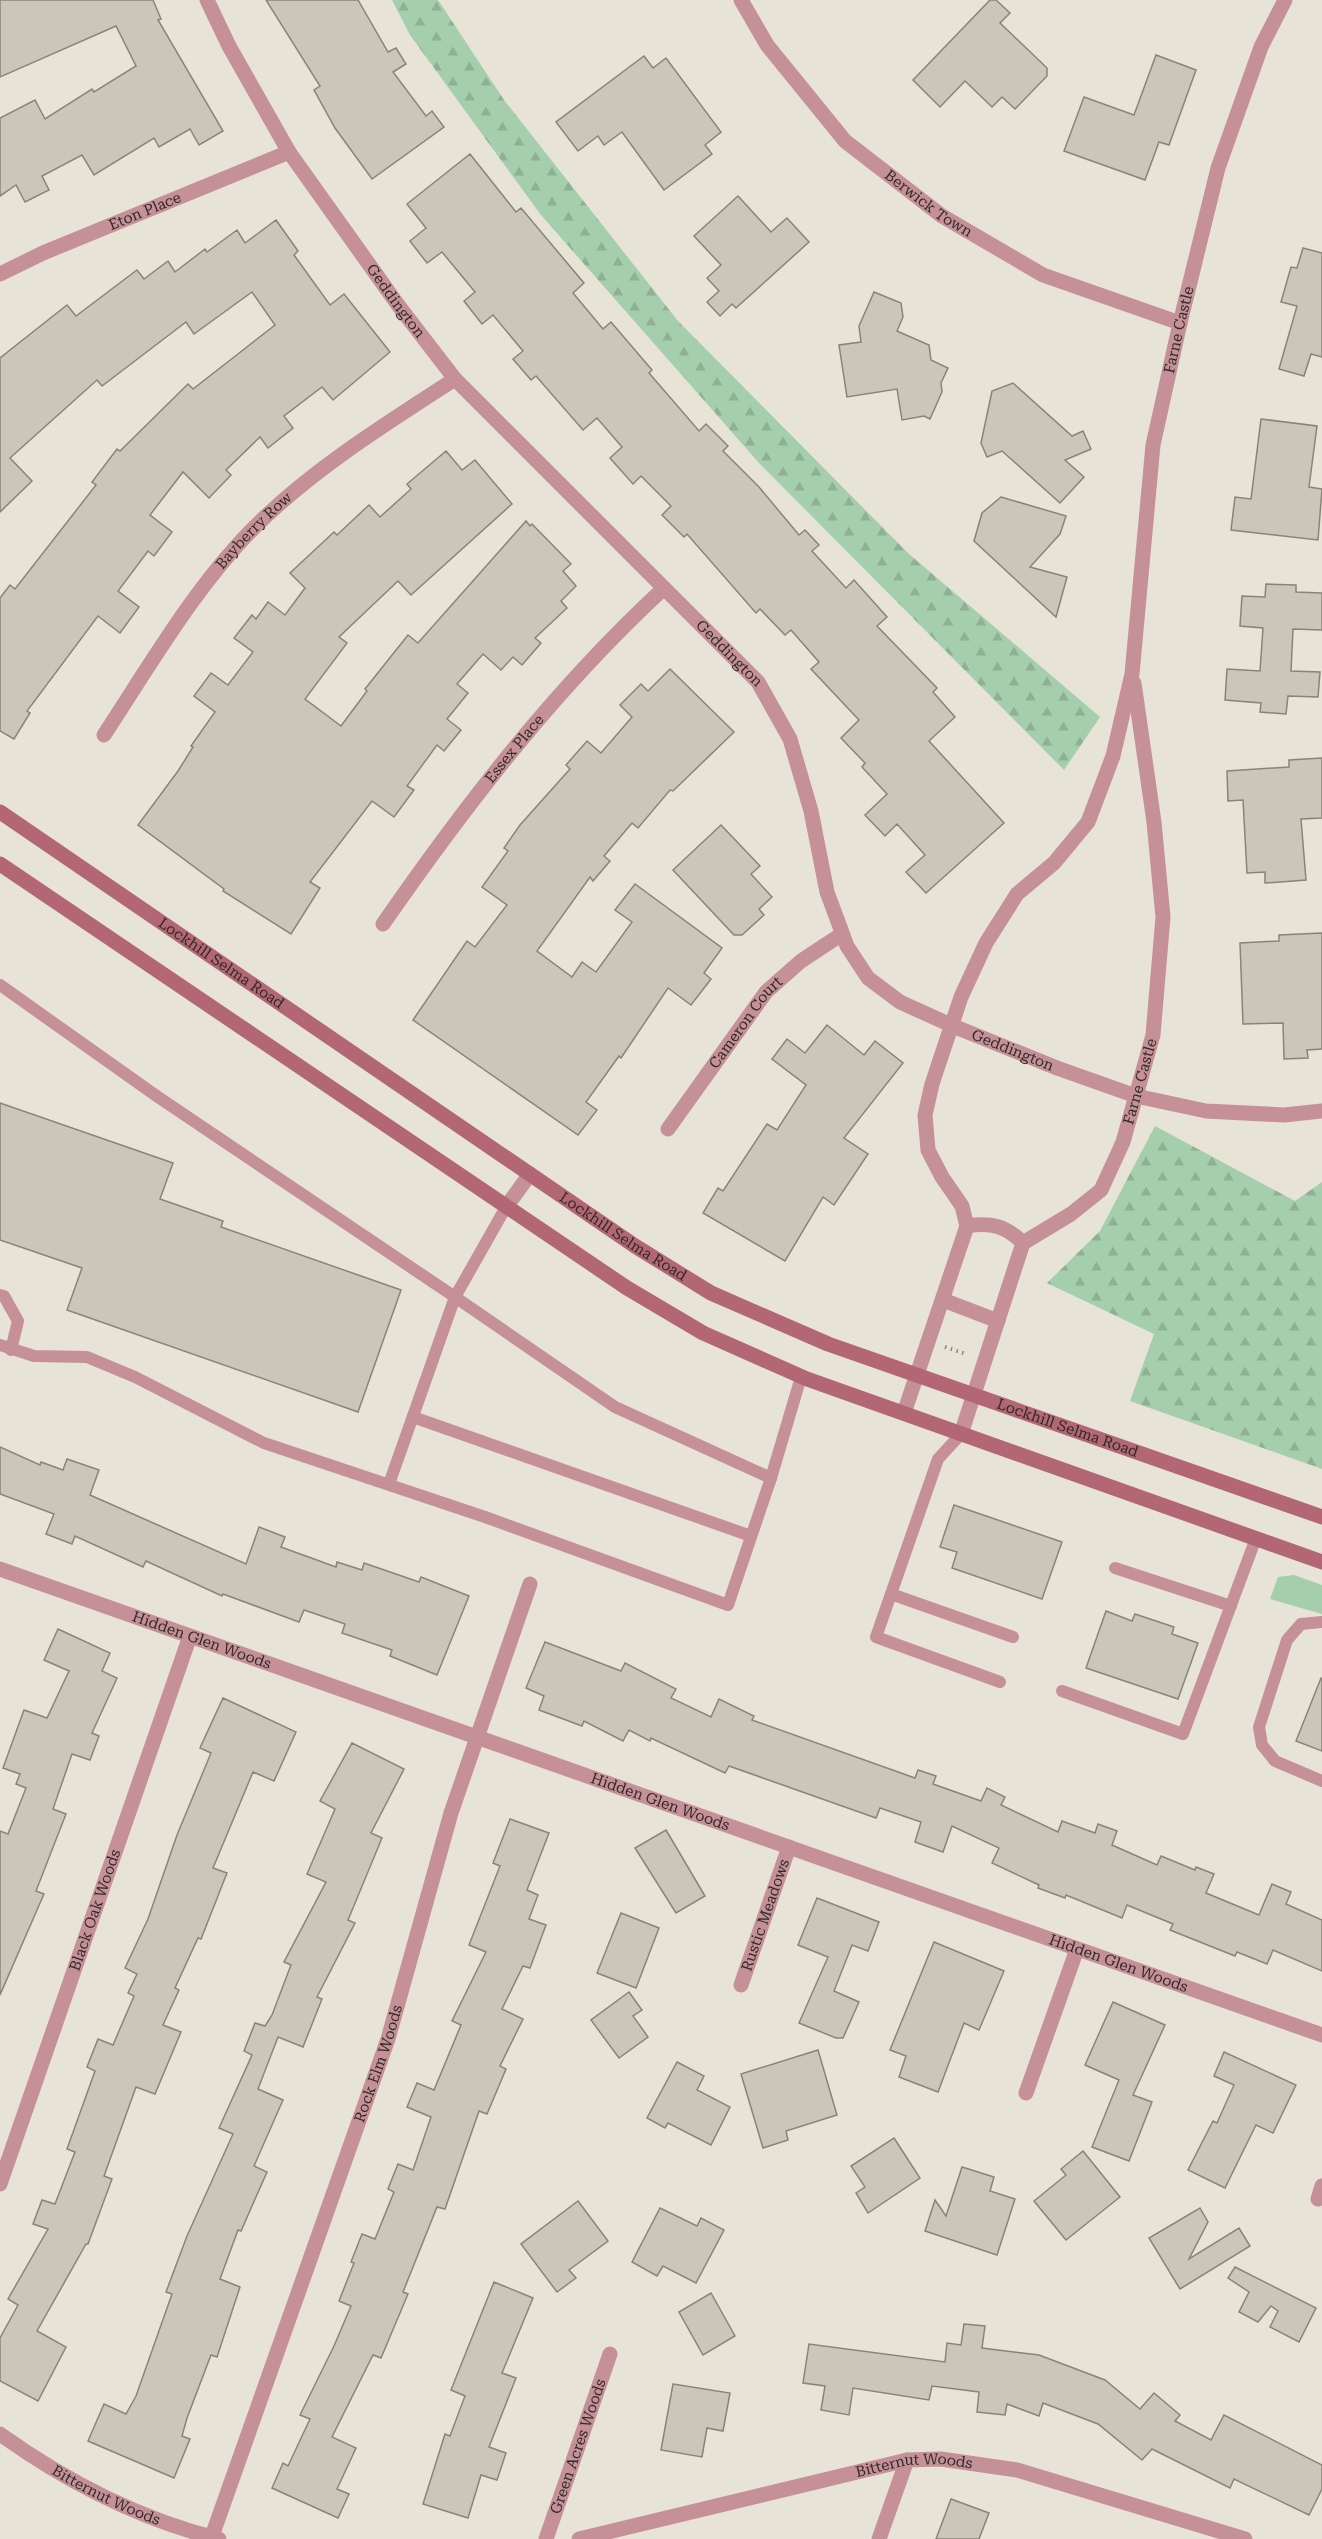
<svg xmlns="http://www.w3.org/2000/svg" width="1322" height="2539" viewBox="0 0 1322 2539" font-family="'Roboto Serif',serif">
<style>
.grass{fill:#a5ceac}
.forest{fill:url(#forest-firs)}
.building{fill:#cbc6ba;stroke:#888479;stroke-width:1.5}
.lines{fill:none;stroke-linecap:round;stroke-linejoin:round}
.path{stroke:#8a877e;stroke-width:4;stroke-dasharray:1.5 4.5;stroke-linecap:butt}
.service{stroke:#c69098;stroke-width:12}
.minor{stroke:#c69098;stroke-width:15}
.secondary{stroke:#b36674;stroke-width:15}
.labels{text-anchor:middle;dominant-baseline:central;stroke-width:4.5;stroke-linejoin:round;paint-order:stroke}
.street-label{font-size:15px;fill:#2e2c27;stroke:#e8e3d7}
</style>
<defs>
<pattern id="forest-firs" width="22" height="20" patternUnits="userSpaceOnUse" patternTransform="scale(1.5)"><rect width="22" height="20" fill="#a5ceac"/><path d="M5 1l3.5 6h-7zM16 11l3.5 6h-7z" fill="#8eb194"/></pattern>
</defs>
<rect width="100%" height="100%" fill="#e8e3d7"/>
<!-- grass -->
<path class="grass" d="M1294 1575 1322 1585V1614L1270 1599 1278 1577Z"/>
<!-- forest -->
<g class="forest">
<path d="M392 0H438L504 100 678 321 909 554 1100 717 1064 770 759 463 541 215 410 35Z"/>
<path d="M1155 1126 1295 1201 1322 1182V1469L1130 1401 1154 1334 1047 1283 1100 1231Z"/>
</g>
<!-- building -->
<g class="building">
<path d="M0 0H153L161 19 158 20 223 131 199 145 190 129 159 147 154 138 94 175 82 155 42 176 49 190 25 202 16 185 0 196V118L35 100 45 119 92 89 94 92 136 66 116 26 0 77Z"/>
<path d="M266 0H358L388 52 396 48 406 64 393 72 426 116 432 111 444 127 372 179 335 128 314 90 320 86Z"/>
<path d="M990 0H996L1010 13 1000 23 1047 68V76L1015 109 1002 97 992 107 965 81 940 107 913 80Z"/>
<path d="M1156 55 1196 70 1169 145 1159 142 1145 180 1064 151 1084 97 1134 115Z"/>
<path d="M644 56 653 68 666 58 721 132 705 145 712 154 664 190 622 132 604 145 598 136 578 151 556 122Z"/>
<path d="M470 154 516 212 521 208 584 283 573 293 603 329 611 322 652 370 649 373 699 431 706 424 728 446 723 451 759 487 799 535 805 530 819 545 812 551 846 588 854 580 887 617 877 626 937 688 933 692 955 717 929 741 1004 823 926 893 906 872 925 855 897 824 885 836 865 815 887 794 862 767 865 763 841 738 859 720 811 669 819 662 791 630 785 635 760 609 756 613 687 534 684 537 662 515 671 506 641 476 633 484 610 458 622 447 597 418 583 430 536 376 531 380 513 359 523 351 493 315 482 324 464 301 475 292 442 252 427 263 410 241 426 228 407 204Z"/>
<path d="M738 196 771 232 787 218 809 242 736 308 732 304 720 316 707 302 719 291 707 278 721 265 694 236Z"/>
<path d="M276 220 298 251 294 255 330 305 344 294 390 352 333 400 322 387 284 416 293 428 268 448 260 437 226 470 231 475 209 498 183 472 150 515 172 532 154 556 148 551 118 591 139 607 120 633 98 616 27 711 30 713 14 739 0 731V598L10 585 15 589 96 485 92 482 117 449 120 451 188 384 193 389 275 325 252 292 194 334 186 322 102 386 97 380 10 458 32 481 0 512V358L67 305 76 316 137 270 144 279 168 261 175 272 205 249 207 252 237 230 245 243Z"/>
<path d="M1303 248 1322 253V357L1311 354 1304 376 1279 369 1297 306 1281 302 1291 267 1297 268Z"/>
<path d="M874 292 901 303 903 317 897 331 929 345 931 360 948 368 941 383 942 392 930 419 924 416 902 420 897 389 847 397 839 345 861 342 859 326Z"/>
<path d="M1013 383 1072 436 1083 431 1091 449 1065 460 1084 477 1060 503 1002 451 987 457 981 443 992 391Z"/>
<path d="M1261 419 1317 426 1309 487 1322 489 1318 540 1231 530 1235 497 1251 499Z"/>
<path d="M446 451 462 470 475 460 512 504 411 595 398 581 339 637 347 643 305 699 341 726 367 691 365 689 408 635 418 643 526 521 530 526 532 524 571 564 563 571 576 586 561 601 567 608 535 638 541 643 522 665 513 657 501 670 483 654 457 684 468 693 447 719 461 730 444 751 437 745 407 786 414 790 394 817 372 801 310 882 320 888 291 934 223 891 224 889 138 825 178 771 193 747 191 746 215 712 194 696 211 673 228 685 253 652 234 638 252 615 256 619 268 602 285 615 305 588 290 573 334 532 337 535 369 505 380 517 411 489 407 484Z"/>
<path d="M1001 497 1066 516 1060 534 1030 567 1067 577 1056 617 974 541 982 513Z"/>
<path d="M1266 584 1296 585V592L1322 593V630L1293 629 1291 671 1320 672 1318 697 1288 696 1286 714 1260 712 1261 703 1225 700 1227 669 1260 671 1263 628 1240 626 1242 596 1265 597Z"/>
<path d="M670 669 734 732 673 791 670 790 638 828 632 823 604 856 610 861 593 881 590 877 537 951 572 977 582 962 596 972 632 922 615 910 635 884 722 948 704 973 711 979 691 1005 668 988 621 1058 619 1056 586 1102 597 1110 578 1135 413 1020 467 941 475 947 507 905 482 887 508 851 504 848 520 825 570 769 566 765 587 741 601 753 632 717 620 705 641 684 648 691Z"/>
<path d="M1322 758V818L1301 819 1306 880 1265 883V872L1247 873 1243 800 1228 801 1227 771 1289 767V760Z"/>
<path d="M721 825 760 866 751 874 772 897 759 909 764 915 742 935H734L673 870Z"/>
<path d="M1322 933V1049L1307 1050 1308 1058 1284 1059 1283 1023 1243 1024 1240 943 1279 941V935Z"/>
<path d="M827 1025 864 1055 875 1041 903 1063 844 1138 868 1154 834 1205 823 1197 785 1261 703 1213 718 1188 723 1191 767 1124 777 1130 806 1085 772 1059 787 1039 805 1053Z"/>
<path d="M0 1103 173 1163 160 1199 223 1221 221 1227 401 1290 358 1412 67 1310 82 1268 0 1240Z"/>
<path d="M0 1447 40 1465 41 1462 63 1470 67 1459 99 1470 90 1495 246 1564 259 1527 285 1537 281 1547 336 1567 337 1562 362 1570 364 1563 419 1582 421 1577 469 1596 437 1675 390 1656 392 1650 342 1633 345 1624 304 1610 299 1622 223 1594 222 1596 146 1561 143 1567 75 1536 72 1544 46 1534 54 1514 0 1494Z"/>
<path d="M954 1505 1062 1542 1042 1599 952 1568 957 1552 940 1547Z"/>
<path d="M1106 1611 1132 1621 1135 1614 1174 1627 1172 1634 1198 1643 1178 1699 1086 1668Z"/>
<path d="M58 1629 110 1653 102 1671 117 1678 92 1733 99 1736 90 1760 72 1754 53 1809 66 1814 36 1891 44 1894 0 1995V1831L8 1834 26 1788 16 1784 20 1774 3 1768 24 1710 47 1718 69 1671 44 1660Z"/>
<path d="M545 1642 621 1671 625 1663 676 1689 671 1698 711 1717 719 1699 754 1716 752 1720 915 1778 918 1770 936 1776 933 1784 981 1801 987 1788 1005 1797 1001 1805 1058 1832 1062 1821 1095 1833 1098 1824 1117 1831 1112 1845 1157 1865 1161 1856 1195 1870 1196 1867 1214 1874 1206 1893 1259 1915 1272 1884 1291 1892 1286 1904 1322 1920V1971L1273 1950 1267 1964 1237 1952 1235 1956 1170 1930 1173 1924 1127 1905 1122 1918 1066 1895 1065 1898 1038 1888 1039 1885 992 1863 999 1848 952 1826 943 1852 915 1842 921 1822 880 1808 876 1818 729 1766 725 1773 651 1738 650 1741 629 1730 623 1741 584 1721 582 1726 539 1710 544 1696 526 1688Z"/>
<path d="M1321 1678 1322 1679V1751L1296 1741Z"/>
<path d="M223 1698 296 1732 274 1781 253 1772 213 1868 227 1873 201 1939 198 1938 175 1988 179 1990 163 2025 181 2032 155 2094 136 2087 104 2176 112 2179 88 2244H86L37 2331 66 2347 38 2401 0 2381V2338L18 2305 8 2299 48 2229 33 2224 42 2200 55 2204 75 2152 67 2149 95 2071 87 2067 98 2039 113 2045 134 1996 128 1993 137 1974 125 1968 148 1919 177 1835 211 1753 200 1748Z"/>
<path d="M352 1743 404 1769 371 1833 382 1838 348 1920 355 1923 317 1997 322 1999 303 2047 278 2037 258 2089 283 2100 254 2166 267 2172 241 2231 238 2230 220 2279 240 2287 217 2357 211 2355 187 2418 182 2436 190 2439 174 2478 88 2441 104 2404 126 2414 136 2396 172 2294 166 2292 187 2236 233 2134 219 2128 252 2055 244 2051 255 2023 265 2026 272 2015 291 1965 284 1962 326 1882 307 1874 335 1809 320 1801Z"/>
<path d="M510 1819 549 1833 527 1890 538 1895 529 1919 546 1925 530 1968 523 1966 502 2009 523 2019 500 2066 506 2069 487 2114 479 2111 445 2209 437 2207 403 2292 408 2294 381 2358 373 2355 332 2437 356 2448 337 2489 349 2494 338 2518 272 2488 283 2463 288 2466 310 2419 300 2415 334 2346 351 2306 339 2301 354 2263 351 2262 362 2234 375 2239 394 2192 388 2189 398 2164 413 2170 431 2117 407 2107 417 2083 434 2090 461 2025 452 2021 486 1952 469 1945 500 1866 493 1863Z"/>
<path d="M666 1830 705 1896 676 1913 635 1848Z"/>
<path d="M817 1898 879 1922 868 1951 852 1945 834 1991 859 2002 843 2038H836L799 2023 828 1957 798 1945Z"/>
<path d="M621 1913 659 1928 636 1988 597 1973Z"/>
<path d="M934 1942 1004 1971 979 2030 964 2023 938 2092 899 2077 906 2056 890 2050Z"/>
<path d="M629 1992 642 2010 633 2016 648 2037 619 2058 591 2020Z"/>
<path d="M1113 2002 1165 2025 1133 2095 1152 2102 1129 2161 1092 2147 1119 2080 1085 2065Z"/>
<path d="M818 2050 837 2115 786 2131 788 2140 763 2148 741 2074Z"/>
<path d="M1224 2052 1296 2085 1273 2133 1256 2125 1225 2188 1188 2170 1213 2121 1217 2123 1234 2085 1214 2076Z"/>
<path d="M677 2062 704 2076 697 2090 730 2107 711 2145 668 2123 665 2128 647 2118Z"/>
<path d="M894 2138 920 2178 868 2213 856 2193 865 2187 851 2166Z"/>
<path d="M1083 2151 1120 2197 1066 2240 1034 2201 1066 2175 1061 2169Z"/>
<path d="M962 2167 994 2177 990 2191 1015 2199 997 2255 925 2231 935 2200 946 2216Z"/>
<path d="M578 2201 608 2241 569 2270 576 2278 557 2292 521 2244Z"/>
<path d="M660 2208 697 2226 701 2218 724 2230 696 2283 663 2266 657 2276 632 2262Z"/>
<path d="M1200 2208 1208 2222 1189 2259 1239 2228 1250 2246 1180 2289 1149 2238Z"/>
<path d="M1235 2267 1316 2308 1299 2342 1270 2327 1278 2311 1271 2306 1258 2322 1239 2312 1249 2292 1228 2278Z"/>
<path d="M494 2282 533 2298 502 2373 516 2378 489 2447 506 2453 497 2480 481 2475 468 2518 423 2504 445 2434 450 2436 465 2396 451 2390Z"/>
<path d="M711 2293 735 2336 703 2355 679 2312Z"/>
<path d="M964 2324 985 2326 982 2348 1039 2355 1105 2380 1140 2409 1154 2393 1180 2415 1175 2421 1211 2440 1224 2415 1322 2465V2489L1309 2515 1234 2479 1230 2488 1152 2449 1142 2460 1098 2424 1043 2403 1039 2416 1007 2404 1005 2415 977 2412 979 2392 932 2386 929 2400 853 2388 849 2415 821 2410 825 2386 803 2383 809 2344 945 2362 947 2343 961 2345Z"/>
<path d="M673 2384 730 2393 723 2431 707 2428 702 2457 661 2450Z"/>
<path d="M951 2499 989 2513 979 2539H936Z"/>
</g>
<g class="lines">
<!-- path -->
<path class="path" d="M945 1347 966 1354"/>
<!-- service -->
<g class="service">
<path d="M0 985 158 1097 455 1297 506 1207"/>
<path d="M0 1295 4 1296 18 1321 11 1350"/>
<path d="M0 1345 34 1356 87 1357 135 1377 264 1443 485 1517 728 1605 771 1478"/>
<path d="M413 1417 751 1536"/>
<path d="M961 1434 938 1459 876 1637 1000 1682"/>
<path d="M389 1484 455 1297 615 1407 771 1478 801 1377"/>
<path d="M1115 1568 1231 1606"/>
<path d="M891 1594 1013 1637"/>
<path d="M1322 1622 1301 1624 1287 1640 1259 1727 1262 1745 1275 1761 1322 1781"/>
<path d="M1062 1691 1183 1734 1256 1538"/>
</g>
<!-- minor -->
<g class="minor">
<path id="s1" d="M207 0 229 46 289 152 398 305 455 379 758 682 790 739 811 811 827 892 847 946 868 978 900 1002 953 1026 1057 1068 1136 1096 1206 1111 1284 1115 1322 1111"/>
<path id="s2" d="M741 0 767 45 845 141 942 216 1043 275 1180 323"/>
<path id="s3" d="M0 274 43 253 289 152"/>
<path id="s4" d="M104 735C152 662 200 578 264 518 321 464 389 422 455 379"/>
<path id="s5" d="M383 924C467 803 555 689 663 589"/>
<path id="s6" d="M668 1129 766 992 801 961 842 934"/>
<path d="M506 1207 530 1174"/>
<path d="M967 1226C991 1222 1006 1226 1023 1243"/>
<path d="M943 1300 998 1321"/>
<path id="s7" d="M904 1413 967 1226 962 1206 942 1177 928 1150 925 1115 932 1084 961 997 986 943 1017 894 1054 863 1088 822 1113 756 1132 674 1153 445 1180 323 1218 168 1261 47 1285 0"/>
<path id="s8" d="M961 1434 1023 1243 1071 1214 1101 1190 1123 1142 1153 1035 1163 917 1154 822 1134 683"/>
<path id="s9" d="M0 1569 1322 2035"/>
<path id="s10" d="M741 1985 789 1847"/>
<path d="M1026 2093 1077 1949"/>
<path id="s11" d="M0 2184 190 1636"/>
<path d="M1318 2199 1322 2186"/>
<path id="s12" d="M0 2434C67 2482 139 2519 219 2539"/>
<path id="s13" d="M211 2539 388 2039 451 1813 530 1584"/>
<path id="s14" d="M546 2539 610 2354"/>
<path id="s15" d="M579 2539 907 2460 941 2459 1017 2470 1245 2539"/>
<path d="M879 2539 907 2460"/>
</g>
<!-- secondary -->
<g class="secondary">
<path id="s16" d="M0 812 635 1246 711 1293 828 1344 1322 1517"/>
<path d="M0 864 627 1288 703 1333 807 1379 1322 1562"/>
</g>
</g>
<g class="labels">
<!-- street labels -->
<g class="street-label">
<text stroke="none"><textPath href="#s2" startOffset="280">Berwick Town</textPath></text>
<text stroke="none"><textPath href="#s3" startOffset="158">Eton Place</textPath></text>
<text stroke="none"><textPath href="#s1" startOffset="356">Geddington</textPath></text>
<text stroke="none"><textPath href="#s7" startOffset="1164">Farne Castle</textPath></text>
<text stroke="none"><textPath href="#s4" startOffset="254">Bayberry Row</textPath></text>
<text stroke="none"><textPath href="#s1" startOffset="842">Geddington</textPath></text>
<text stroke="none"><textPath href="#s5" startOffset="219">Essex Place</textPath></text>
<text stroke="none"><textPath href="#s16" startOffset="268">Lockhill Selma Road</textPath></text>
<text stroke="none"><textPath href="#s6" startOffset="132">Cameron Court</textPath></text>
<text stroke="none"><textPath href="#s1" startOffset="1364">Geddington</textPath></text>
<text stroke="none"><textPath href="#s8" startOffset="411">Farne Castle</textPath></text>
<text stroke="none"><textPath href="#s16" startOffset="754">Lockhill Selma Road</textPath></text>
<text stroke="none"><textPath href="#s16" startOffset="1240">Lockhill Selma Road</textPath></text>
<text stroke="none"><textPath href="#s9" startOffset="214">Hidden Glen Woods</textPath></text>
<text stroke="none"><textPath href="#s9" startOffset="700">Hidden Glen Woods</textPath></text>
<text stroke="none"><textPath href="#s11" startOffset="290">Black Oak Woods</textPath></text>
<text stroke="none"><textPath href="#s10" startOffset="74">Rustic Meadows</textPath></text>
<text stroke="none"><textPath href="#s9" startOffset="1186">Hidden Glen Woods</textPath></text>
<text stroke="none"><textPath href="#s13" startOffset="504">Rock Elm Woods</textPath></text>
<text stroke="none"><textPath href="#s14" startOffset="98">Green Acres Woods</textPath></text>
<text stroke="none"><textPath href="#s15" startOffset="344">Bitternut Woods</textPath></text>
<text stroke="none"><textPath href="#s12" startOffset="123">Bitternut Woods</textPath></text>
</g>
</g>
</svg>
